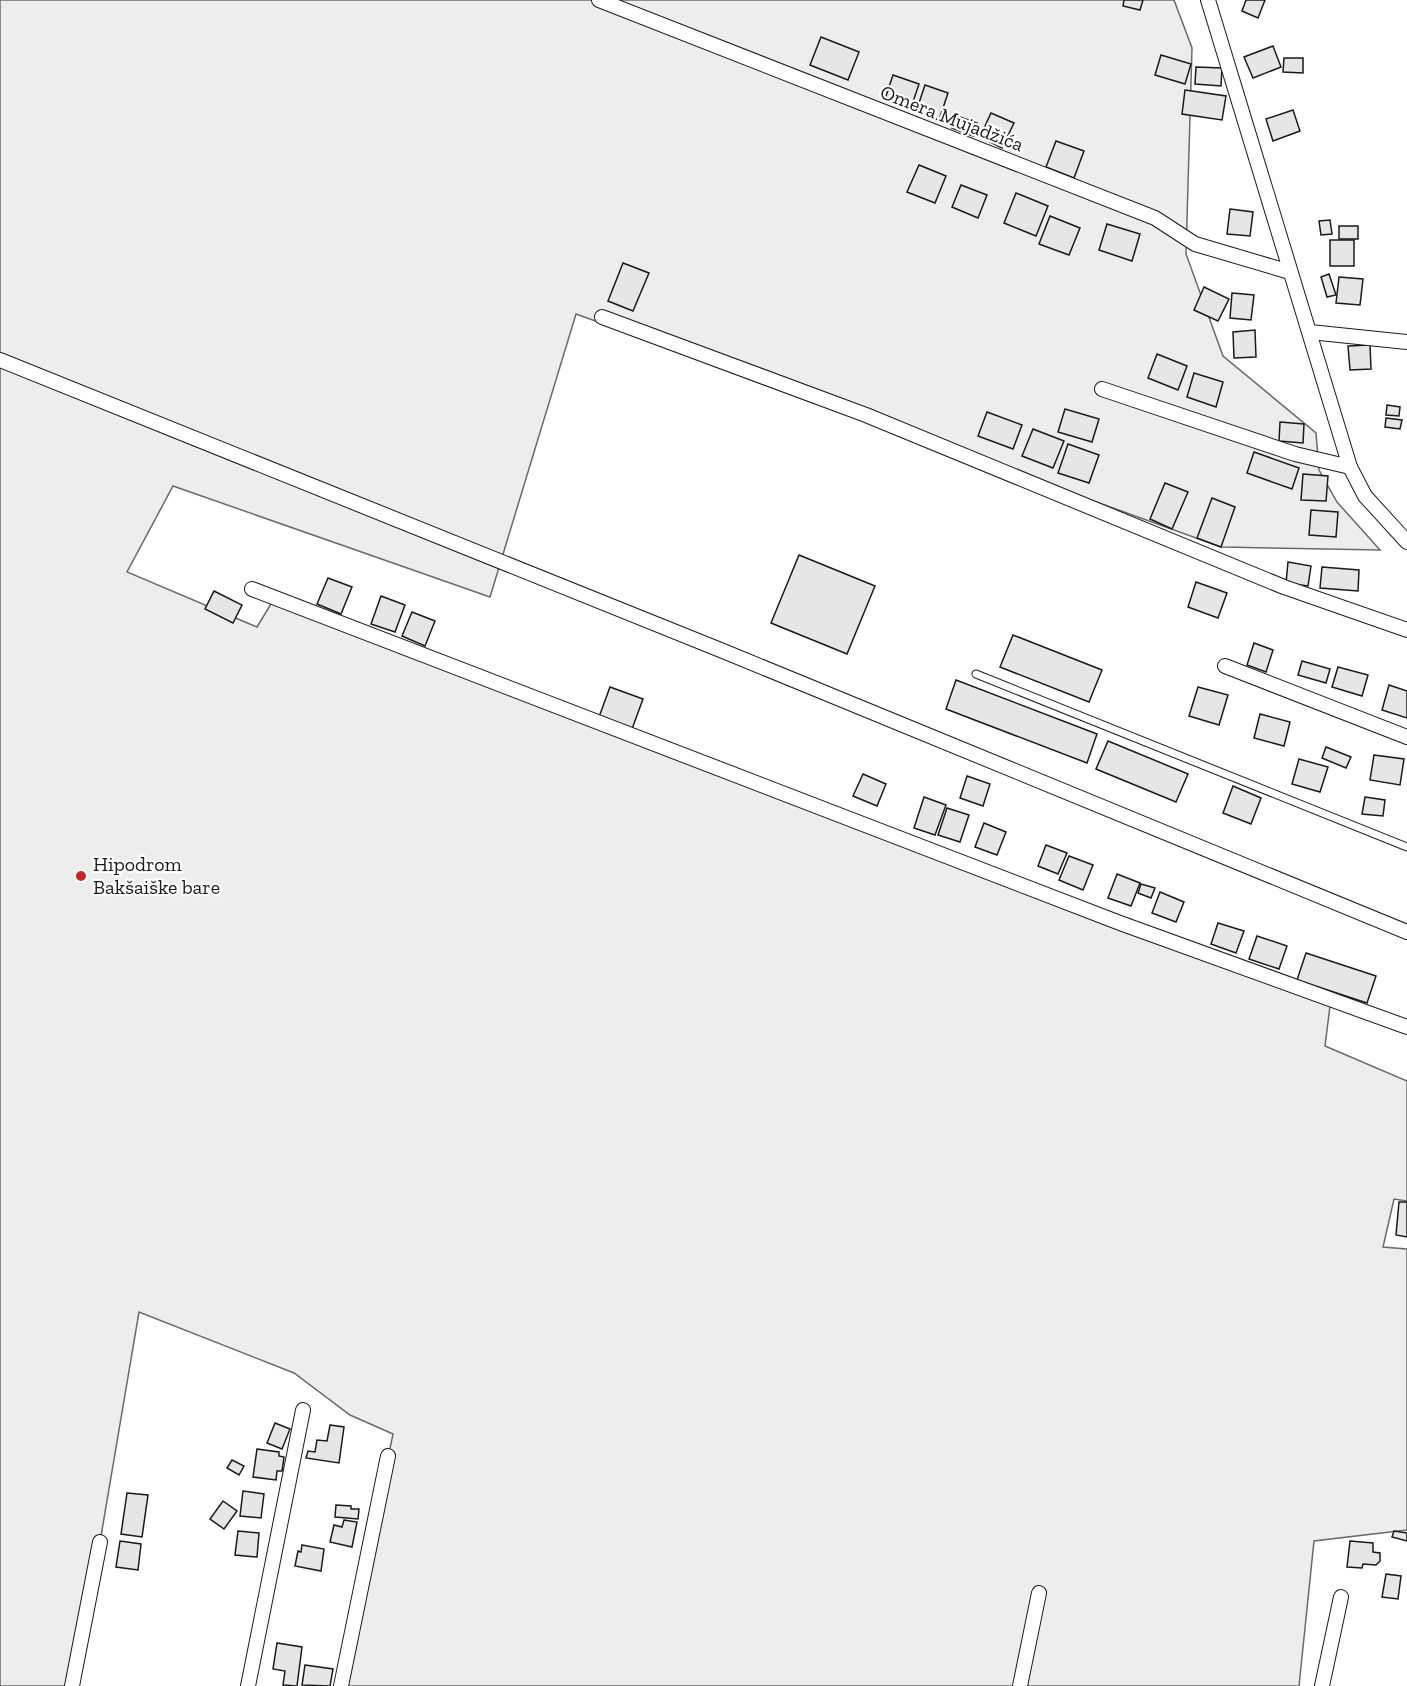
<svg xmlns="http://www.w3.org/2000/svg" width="1407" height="1686" viewBox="0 0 1407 1686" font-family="'Zilla Slab',serif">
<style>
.green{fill:#ededed;stroke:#6a6a6a;stroke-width:1.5}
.building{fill:#e6e6e6;stroke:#1a1a1a;stroke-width:1.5}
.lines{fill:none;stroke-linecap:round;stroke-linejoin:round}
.lane-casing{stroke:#1a1a1a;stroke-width:9}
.street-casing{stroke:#1a1a1a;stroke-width:16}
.lane{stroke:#fff;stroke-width:7}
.street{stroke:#fff;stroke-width:14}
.poi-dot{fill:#c62828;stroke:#fff;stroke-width:2}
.labels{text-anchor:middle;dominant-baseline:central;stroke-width:4.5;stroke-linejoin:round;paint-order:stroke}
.street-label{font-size:20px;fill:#1a1a1a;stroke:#fff}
.poi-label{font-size:20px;fill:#1a1a1a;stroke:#fff;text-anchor:start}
</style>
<rect width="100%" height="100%" fill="#fff"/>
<!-- green -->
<path class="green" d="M0 0H1174L1192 48 1186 254 1223 356 1316 433 1319 470 1337 502 1380 550 1221 547 576 314 490 597 173 486 127 572 257 627 277 594 1330 1006 1325 1046 1407 1081V1201L1394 1199 1383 1247 1407 1249V1530L1314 1541 1299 1686H341L393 1434 350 1415 294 1373 139 1312 100 1542 72 1686H0Z"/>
<!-- building -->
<g class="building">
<path d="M1124 0H1143L1140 10 1123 6Z"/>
<path d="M1246 0H1265L1258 18 1242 11Z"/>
<path d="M821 37 859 52 848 80 810 65Z"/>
<path d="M1273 46 1281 67 1253 78 1244 57Z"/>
<path d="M1161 55 1191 64 1185 84 1155 75Z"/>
<path d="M1284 58H1303V73L1283 72Z"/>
<path d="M1196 67 1222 68 1221 86 1195 84Z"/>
<path d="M893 75 919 84 911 108 885 99Z"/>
<path d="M925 85 948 93 939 120 916 112Z"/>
<path d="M1185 90 1226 96 1222 120 1182 114Z"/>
<path d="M1293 110 1300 131 1273 141 1266 119Z"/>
<path d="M991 113 1014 123 1002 148 980 137Z"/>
<path d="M957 116 977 123 973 136 952 128Z"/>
<path d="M1056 141 1084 151 1074 178 1046 167Z"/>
<path d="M919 165 946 176 935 203 907 192Z"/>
<path d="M961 185 987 195 978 218 952 207Z"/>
<path d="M1016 193 1048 206 1036 236 1004 223Z"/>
<path d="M1230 209 1253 212 1250 236 1227 234Z"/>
<path d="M1050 216 1080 228 1069 255 1039 244Z"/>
<path d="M1330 220 1332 234 1321 235 1319 221Z"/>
<path d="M1107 224 1140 234 1132 261 1099 250Z"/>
<rect x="1339" y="226" width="19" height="13"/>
<rect x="1330" y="240" width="24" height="26"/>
<path d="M623 263 649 273 633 311 608 301Z"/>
<path d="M1329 274 1336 295 1327 297 1321 277Z"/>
<path d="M1339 277 1363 279 1360 305 1336 303Z"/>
<path d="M1204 287 1229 299 1218 321 1194 310Z"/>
<path d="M1232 293 1254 295 1251 320 1230 318Z"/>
<path d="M1255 330 1256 357 1234 358 1233 332Z"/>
<path d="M1370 345 1371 369 1350 370 1348 346Z"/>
<path d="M1157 354 1187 366 1178 390 1148 378Z"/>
<path d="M1194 373 1223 382 1216 407 1187 397Z"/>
<path d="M1387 405 1400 407 1399 416 1386 415Z"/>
<path d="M1065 409 1099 419 1092 442 1058 432Z"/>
<path d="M987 412 1022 425 1013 449 978 436Z"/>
<path d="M1386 418 1402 420 1400 429 1385 427Z"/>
<path d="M1280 422 1304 424 1303 443 1279 441Z"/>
<path d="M1033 429 1064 441 1053 468 1022 456Z"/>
<path d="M1068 444 1099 455 1089 483 1058 473Z"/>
<path d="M1254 452 1299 468 1292 489 1247 473Z"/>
<path d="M1303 474 1328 476 1326 501 1301 500Z"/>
<path d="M1165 483 1188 492 1172 529 1150 519Z"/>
<path d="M1212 498 1235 507 1221 547 1197 538Z"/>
<path d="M1311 510 1338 512 1336 537 1309 535Z"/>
<path d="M799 555 875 586 847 654 771 623Z"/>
<path d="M1288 562 1311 566 1308 586 1286 583Z"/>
<path d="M1322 567 1359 570 1358 591 1320 588Z"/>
<path d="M328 578 352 587 341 614 317 604Z"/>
<path d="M1196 582 1227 593 1218 618 1188 607Z"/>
<path d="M214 591 242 605 233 623 205 609Z"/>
<path d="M381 596 405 605 395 632 371 624Z"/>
<path d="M412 612 435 621 425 646 402 636Z"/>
<path d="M1013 635 1102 670 1089 702 1000 667Z"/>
<path d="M1254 643 1273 650 1266 672 1247 665Z"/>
<path d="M1302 661 1330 669 1326 683 1298 675Z"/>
<path d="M1338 667 1368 675 1362 696 1332 687Z"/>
<path d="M956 680 1097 734 1087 763 946 709Z"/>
<path d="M1389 685 1407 691V718L1382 710Z"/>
<path d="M610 687 643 699 632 729 599 717Z"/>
<path d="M1198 687 1228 695 1219 725 1189 716Z"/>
<path d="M1260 714 1290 722 1284 746 1254 738Z"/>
<path d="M1108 741 1188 774 1176 802 1096 769Z"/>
<path d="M1326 747 1351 757 1346 768 1322 758Z"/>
<path d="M1374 755 1404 759 1400 785 1370 780Z"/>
<path d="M1299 759 1328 767 1320 792 1292 784Z"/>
<path d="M863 774 886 784 877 806 853 796Z"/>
<path d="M967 776 990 784 983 806 960 798Z"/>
<path d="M1233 786 1261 798 1251 824 1223 813Z"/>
<path d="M924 797 946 805 935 835 914 828Z"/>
<path d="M1365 797 1385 800 1383 816 1362 814Z"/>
<path d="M947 808 969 815 960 842 938 835Z"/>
<path d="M984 823 1006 832 997 855 975 847Z"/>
<path d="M1046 845 1067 853 1058 874 1038 866Z"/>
<path d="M1069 856 1093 865 1083 890 1059 880Z"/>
<path d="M1117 874 1140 883 1131 906 1108 898Z"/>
<path d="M1141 884 1155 888 1151 898 1138 893Z"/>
<path d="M1160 892 1184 902 1176 922 1152 913Z"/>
<path d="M1218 923 1244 931 1236 953 1211 944Z"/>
<path d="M1257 936 1287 946 1279 969 1249 959Z"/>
<path d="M1306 953 1376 976 1367 1003 1297 980Z"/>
<path d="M1399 1202H1407V1237L1396 1235Z"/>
<path d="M275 1423 290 1429 282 1449 267 1443Z"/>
<path d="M330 1425 344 1427 339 1463 306 1458 308 1451 315 1452 317 1440 327 1441Z"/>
<path d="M257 1449 279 1452V1456L284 1457 282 1471H277L276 1480 253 1477Z"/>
<path d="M232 1460 244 1466 239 1475 227 1468Z"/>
<path d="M243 1491 264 1494 261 1518 240 1516Z"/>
<path d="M127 1493 148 1495 142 1537 121 1534Z"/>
<path d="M223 1501 237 1511 224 1529 210 1519Z"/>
<path d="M336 1505 351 1506V1509H359L358 1519 335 1517Z"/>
<path d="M344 1520 357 1522 352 1547 330 1542 334 1525 342 1527Z"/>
<path d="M238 1531 259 1533 257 1557 235 1555Z"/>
<path d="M1394 1531 1407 1533V1541L1392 1537Z"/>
<path d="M120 1541 141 1544 138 1570 116 1567Z"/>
<path d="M1350 1541 1373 1543V1552L1380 1553V1561L1376 1565 1363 1564 1362 1568 1347 1567Z"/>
<path d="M302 1545 324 1549 321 1571 295 1566 298 1551 301 1552Z"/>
<path d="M1386 1574 1401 1576 1398 1599 1382 1597Z"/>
<path d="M277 1643 302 1647 297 1686 283 1685 285 1671 273 1669Z"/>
<path d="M305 1665 333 1669 330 1686 302 1685Z"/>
</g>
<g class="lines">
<!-- lane casing -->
<g class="lane-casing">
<path id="lane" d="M976 674 1407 847"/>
</g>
<!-- street casing -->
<g class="street-casing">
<g id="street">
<path d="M599 0 1155 218 1195 244 1290 272"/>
<path d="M1208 0 1350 467 1365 496 1407 542"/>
<path d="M602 317 866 415 1284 587 1407 630"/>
<path d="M1310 332 1407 342"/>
<path d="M0 360 723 651 1407 932"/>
<path d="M1102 389 1295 454 1350 467"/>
<path d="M252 589 1120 923 1407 1027"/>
<path d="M1225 666 1407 737"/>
<path d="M72 1686 100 1542"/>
<path d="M248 1686 303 1410"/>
<path d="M341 1686 388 1456"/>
<path d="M1020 1686 1039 1593"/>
<path d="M1322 1686 1341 1597"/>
</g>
</g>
<!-- lane -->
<use href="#lane" class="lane"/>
<!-- street -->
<use href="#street" class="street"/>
</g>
<!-- markers -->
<circle class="poi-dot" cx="81" cy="876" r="6"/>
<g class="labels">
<!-- street labels -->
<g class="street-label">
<text transform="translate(952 118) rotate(21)">Omera Mujadžića</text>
</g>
<!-- poi labels -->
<g class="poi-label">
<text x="93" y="864">Hipodrom<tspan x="93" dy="23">Bakšaiške bare</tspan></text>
</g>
</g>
</svg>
